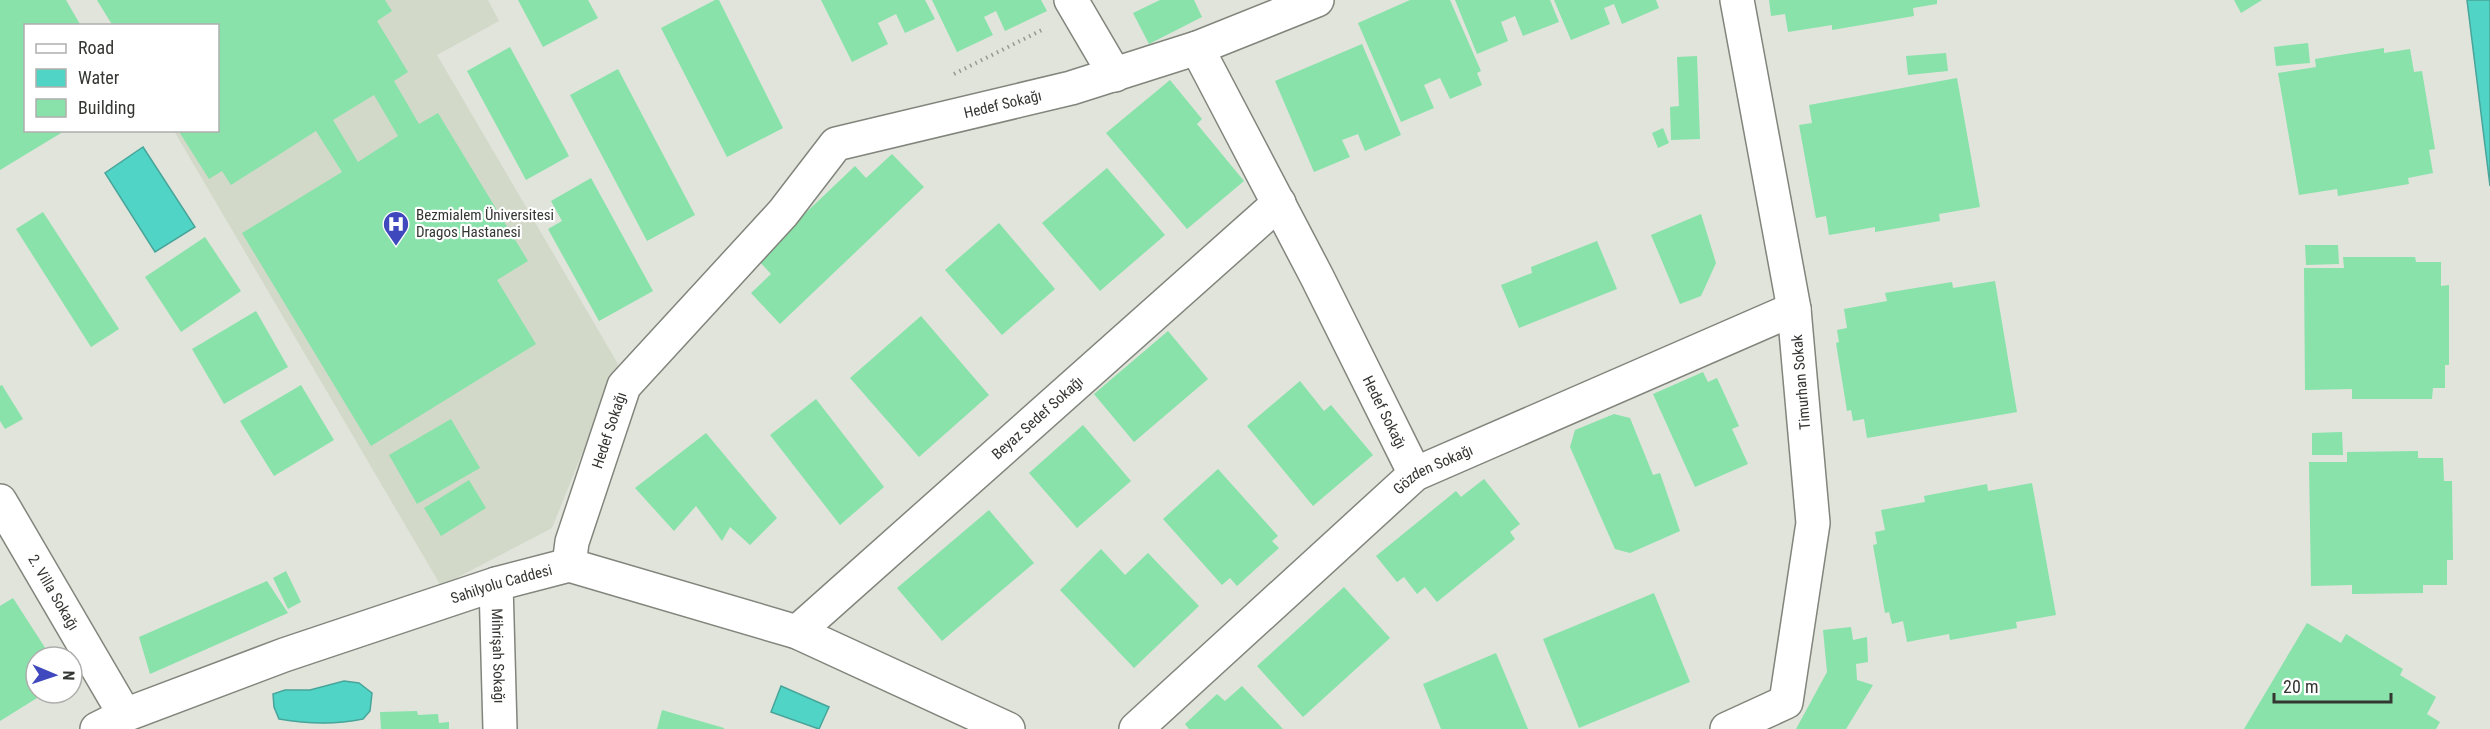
<svg xmlns="http://www.w3.org/2000/svg" width="2490" height="729" viewBox="0 0 2490 729" font-family="'Roboto Condensed',sans-serif">
<style>
.built{fill:#d2d9c9}
.water{fill:#50d4c6;stroke:#48a59a;stroke-width:1.5}
.building{fill:#88e2aa;fill-rule:evenodd}
.lines{fill:none;stroke-linecap:round;stroke-linejoin:round}
.minor-casing{stroke:#81857c;stroke-width:36}
.path{stroke:#979a93;stroke-width:4;stroke-dasharray:1.5 4.5;stroke-linecap:butt}
.minor{stroke:#fff;stroke-width:33}
.labels{text-anchor:middle;dominant-baseline:central;stroke-width:4.5;stroke-linejoin:round;paint-order:stroke}
.street-label{font-size:15px;fill:#343632;stroke:#fff}
.poi-label{font-size:15px;fill:#343632;stroke:#fff;text-anchor:start}
</style>
<rect width="100%" height="100%" fill="#e0e4db"/>
<!-- built -->
<path class="built" d="M97 0H488L499 21 437 55 618 364 552 528 441 586 174 131 218 130V26L112 25Z"/>
<!-- water -->
<g class="water">
<path d="M2467 0H2490V186Z"/>
<path d="M143 147 195 227 155 252 105 173Z"/>
<path d="M344 681 359 683 372 693 370 711 363 719C334 725 308 724 279 719L274 707 273 694 285 690H310Z"/>
<path d="M781 686 829 707 819 729 771 712Z"/>
</g>
<!-- building -->
<g class="building">
<path d="M0 0H66L81 26H26V130H66L0 170Z"/>
<path d="M97 0H385L392 11 377 21 408 72 394 81 419 124 438 113 528 261 497 280 536 344 371 446 242 233 342 172 316 131 231 185 222 171 209 179 178 130H218V26H113ZM374 95 398 136 358 162 333 120Z"/>
<path d="M518 0H588L598 18 543 47Z"/>
<path d="M715 0H719L783 128 727 157 661 28Z"/>
<path d="M821 0H925L935 19 905 33 896 14 878 23 888 44 852 62Z"/>
<path d="M932 0H1041L1047 11 1005 31 996 11 984 17 993 35 957 52Z"/>
<path d="M1160 0H1194L1202 17 1149 44 1133 13Z"/>
<path d="M1410 0H1450L1481 71 1477 73 1482 85 1450 99 1440 78 1424 85 1434 108 1401 122 1358 23Z"/>
<path d="M1455 0H1550L1559 22 1523 36 1515 16 1501 22 1508 41 1477 54Z"/>
<path d="M1554 0H1656L1659 8 1622 24 1614 4 1604 8 1610 24 1571 40Z"/>
<path d="M1769 0H1937V4L1913 8 1914 16 1832 30V25L1788 32 1785 14 1771 16Z"/>
<path d="M2234 0H2262L2241 13Z"/>
<path d="M2308 43 2310 63 2276 66 2274 47Z"/>
<path d="M1362 44 1401 135 1365 151 1358 134 1342 140 1350 157 1314 172 1275 81Z"/>
<path d="M510 47 569 156 526 180 467 71Z"/>
<path d="M2384 48V53L2410 49 2414 72 2422 71 2435 149 2429 150 2433 173 2408 178 2409 184 2338 196 2337 189 2299 195 2278 73 2316 67 2315 59Z"/>
<path d="M1946 53 1948 71 1908 75 1906 56Z"/>
<path d="M1697 56 1700 139 1671 140 1670 107 1679 106 1677 57Z"/>
<path d="M618 69 695 215 647 241 570 95Z"/>
<path d="M1957 78 1980 207 1939 214 1940 221 1875 232V227L1829 235 1826 216 1816 218 1799 125 1812 123 1809 105Z"/>
<path d="M1170 80 1202 119 1197 124 1244 181 1187 229 1106 133Z"/>
<path d="M1663 128 1669 143 1658 148 1652 133Z"/>
<path d="M892 154 924 187 780 324 751 293 771 274 757 259 855 166 866 178Z"/>
<path d="M1107 168 1165 235 1100 291 1042 223Z"/>
<path d="M591 178 653 291 599 321 548 229 562 221 551 201Z"/>
<path d="M43 212 119 329 91 347 16 229Z"/>
<path d="M1701 214 1716 263 1701 296 1680 304 1651 235Z"/>
<path d="M999 223 1055 289 1002 335 945 270Z"/>
<path d="M205 237 241 291 181 332 145 277Z"/>
<path d="M1597 241 1617 289 1519 328 1501 285 1532 273 1531 267Z"/>
<path d="M2305 245H2338L2339 264 2306 265Z"/>
<path d="M2343 257H2415L2416 262H2441V286L2449 285V365H2445V388H2433L2432 399H2352V389L2305 390 2304 268H2344Z"/>
<path d="M1995 281 2017 412 1867 438 1864 419 1853 421 1851 410 1847 411 1836 343 1839 342 1837 330 1847 328 1844 309 1887 301 1885 293 1952 282 1953 288Z"/>
<path d="M256 311 288 367 224 404 192 349Z"/>
<path d="M921 316 989 395 919 457 850 378Z"/>
<path d="M1168 331 1208 379 1134 442 1094 394Z"/>
<path d="M1703 372 1708 382 1717 378 1739 426 1732 429 1748 464 1695 487 1653 394Z"/>
<path d="M1300 381 1324 411 1331 405 1373 455 1313 506 1247 426Z"/>
<path d="M2 385 23 419 5 429 0 421V386Z"/>
<path d="M301 385 334 440 274 476 240 421Z"/>
<path d="M816 399 884 487 840 525 770 435Z"/>
<path d="M1614 414 1630 418 1653 475 1660 473 1680 531 1630 553 1615 549 1570 447 1575 430Z"/>
<path d="M451 419 480 468 417 504 389 455Z"/>
<path d="M1083 425 1131 481 1077 528 1029 473Z"/>
<path d="M2342 432 2343 455H2312V433Z"/>
<path d="M706 433 777 518 750 545 730 527 722 541 696 506 674 531 635 488Z"/>
<path d="M2418 451V458H2443L2444 481H2452L2453 560H2447V585H2423V593L2352 594V585L2311 586 2309 462H2347V452Z"/>
<path d="M1218 469 1278 536 1272 541 1279 548 1237 586 1230 578 1222 585 1163 519Z"/>
<path d="M1484 479 1520 524 1510 532 1515 539 1437 602 1425 587 1417 594 1404 577 1397 582 1376 556 1456 491 1461 497Z"/>
<path d="M469 480 486 508 441 536 424 508Z"/>
<path d="M2032 483 2056 615 2016 622 2017 628 1950 640 1949 634 1907 642 1903 621 1892 624 1889 612 1885 613 1873 545 1877 544 1875 532 1885 530 1881 510 1925 502 1924 496 1987 484 1988 491Z"/>
<path d="M989 510 1034 563 942 641 897 588Z"/>
<path d="M1101 549 1125 575 1148 553 1199 606 1134 668 1060 590Z"/>
<path d="M286 571 301 602 288 609 273 578Z"/>
<path d="M267 581 288 613 150 674 139 637Z"/>
<path d="M1344 587 1390 638 1303 717 1257 666Z"/>
<path d="M1654 593 1690 682 1579 728 1543 639Z"/>
<path d="M13 598 51 657H36V693H45L0 721V606Z"/>
<path d="M2307 623 2341 643 2346 634 2403 669 2400 675 2436 697 2427 714 2440 722 2436 729H2244Z"/>
<path d="M1851 627 1853 640 1867 637 1868 662 1856 664 1857 680 1873 685 1846 729H1796L1827 672 1823 630Z"/>
<path d="M1496 653 1528 729H1441L1423 684Z"/>
<path d="M1242 686 1283 729H1189L1185 724 1217 694 1225 701Z"/>
<path d="M662 710 724 728V729H657Z"/>
<path d="M417 711 418 715 438 714 439 723 449 722V729H381L380 712Z"/>
</g>
<g class="lines">
<!-- minor casing -->
<g class="minor-casing">
<g id="minor">
<path d="M1071 0 1115 75"/>
<path d="M1197 48 1317 0"/>
<path id="s1" d="M0 501 125 715"/>
<path id="s2" d="M569 565 572 542 624 386 783 213 836 144 1071 88 1197 48 1317 277 1415 474"/>
<path id="s3" d="M496 584 500 729"/>
<path id="s4" d="M797 632 1279 203"/>
<path id="s5" d="M97 729 125 715 284 655 496 584 569 565 797 632 1008 729"/>
<path id="s6" d="M1136 729 1415 474 1794 309"/>
<path d="M1727 729 1786 702 1813 523 1794 309 1737 0"/>
</g>
</g>
<!-- path -->
<path class="path" d="M954 74 1044 29"/>
<!-- minor -->
<use href="#minor" class="minor"/>
</g>
<!-- icons -->
<defs>
<g id="hospital-pin" transform="scale(1.35)"><path d="M0 17L-7.5 6A9.5 9.5 0 1 1 7.5 6Z" fill="#3f48bd" stroke="#fff"/><path d="M-5-5h3v3.5h4V-5h3V5h-3V1.5h-4V5h-3Z" fill="#fff"/></g>
</defs>
<g fill-rule="evenodd">
<use href="#hospital-pin" x="396" y="224"/>
</g>
<g class="labels">
<!-- street labels -->
<g class="street-label">
<text stroke="none"><textPath href="#s2" startOffset="681">Hedef Sokağı</textPath></text>
<text transform="translate(1801 382) rotate(-95)">Timurhan Sokak</text>
<text stroke="none"><textPath href="#s2" startOffset="1293">Hedef Sokağı</textPath></text>
<text stroke="none"><textPath href="#s4" startOffset="322">Beyaz Sedef Sokağı</textPath></text>
<text stroke="none"><textPath href="#s2" startOffset="141">Hedef Sokağı</textPath></text>
<text stroke="none"><textPath href="#s6" startOffset="396">Gözden Sokağı</textPath></text>
<text stroke="none"><textPath href="#s5" startOffset="430">Sahilyolu Caddesi</textPath></text>
<text stroke="none"><textPath href="#s1" startOffset="106">2. Villa Sokağı</textPath></text>
<text stroke="none"><textPath href="#s3" startOffset="72">Mihrişah Sokağı</textPath></text>
</g>
<!-- poi labels -->
<g class="poi-label">
<text x="416" y="215">Bezmialem Üniversitesi<tspan x="416" dy="17">Dragos Hastanesi</tspan></text>
</g>
</g>
<!-- legend -->
<rect x="24" y="24" width="195" height="108" fill="#ffffff" stroke="#aeafad" stroke-width="1.5"/>
<rect x="36" y="44" width="30" height="9" fill="#ffffff" stroke="#aeafad" stroke-width="1.5"/>
<text x="78" y="54" font-size="18" fill="#343632">Road</text>
<rect x="36" y="69" width="30" height="18" fill="#50d4c6" stroke="#aeafad" stroke-width="1.5"/>
<text x="78" y="84" font-size="18" fill="#343632">Water</text>
<rect x="36" y="99" width="30" height="18" fill="#88e2aa" stroke="#aeafad" stroke-width="1.5"/>
<text x="78" y="114" font-size="18" fill="#343632">Building</text>
<!-- north arrow -->
<g transform="translate(54 675) rotate(92)"><circle r="28" fill="#ffffff" stroke="#aeafad" stroke-width="1.5"/>
<path d="M0-4.5L10 22L0 15L-10 22Z" fill="#3f48bd"/>
<text y="-9" font-size="16" font-weight="bold" text-anchor="middle" fill="#343632">N</text>
</g>
<!-- scale -->
<path d="M2274 693v9h117v-9" fill="none" stroke="#343632" stroke-width="3"/>
<text x="2283" y="693" font-size="18" fill="#343632" stroke="#ffffff" stroke-width="4.5" paint-order="stroke">20 m</text>
</svg>
